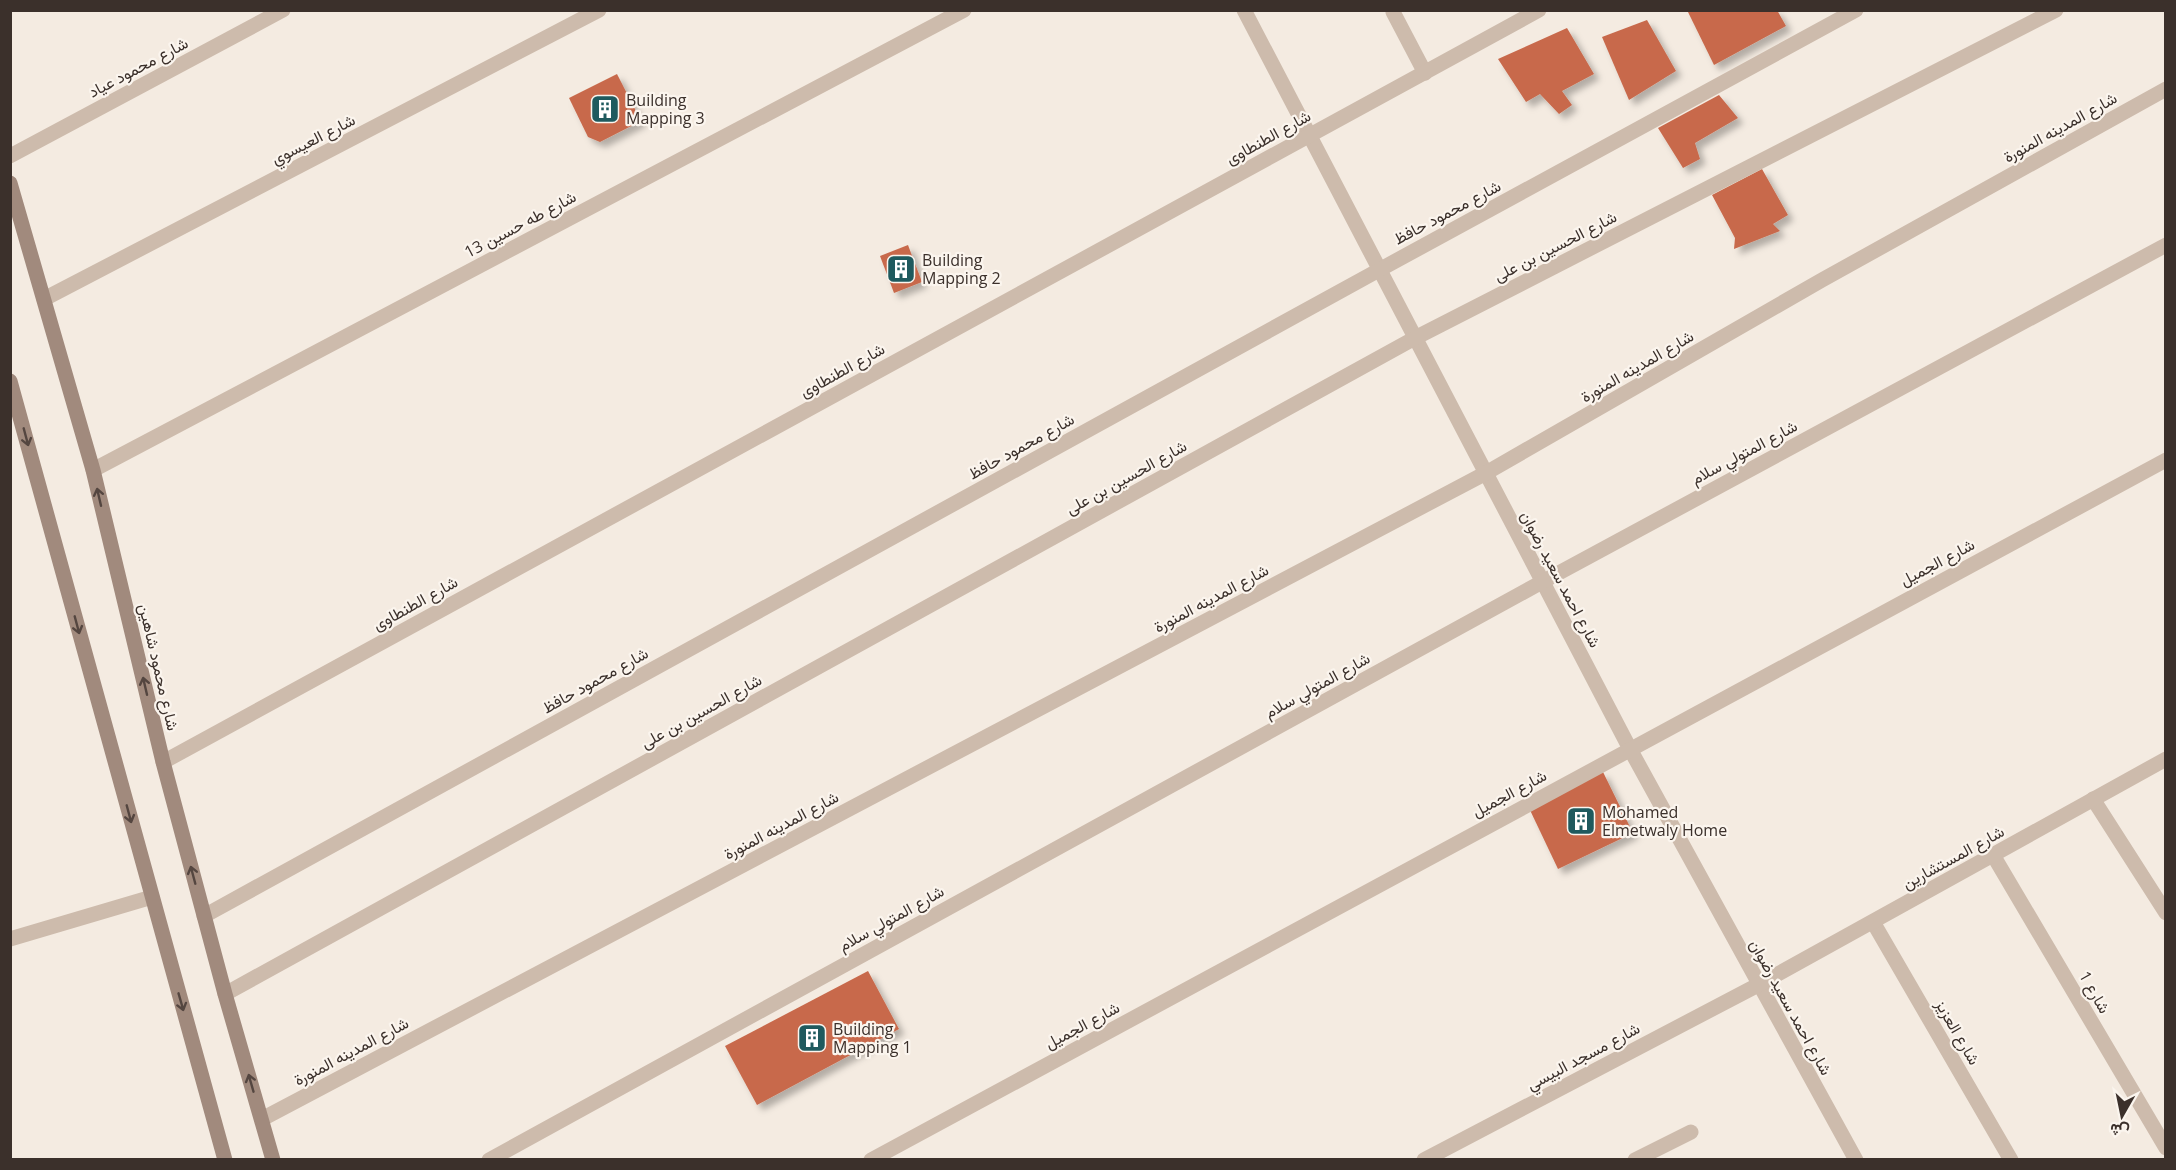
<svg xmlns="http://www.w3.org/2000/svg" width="2176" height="1170" viewBox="0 0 2176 1170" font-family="'Open Sans',Vazirmatn,sans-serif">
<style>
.building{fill:#c8694b;filter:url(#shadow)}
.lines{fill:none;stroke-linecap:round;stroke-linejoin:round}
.service{stroke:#cdbbac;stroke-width:15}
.minor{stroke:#cdbbac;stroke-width:15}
.secondary{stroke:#a18a7d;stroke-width:15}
.oneway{stroke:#544640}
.labels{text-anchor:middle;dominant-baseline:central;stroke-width:4.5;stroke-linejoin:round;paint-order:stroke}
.street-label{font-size:16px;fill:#3b302b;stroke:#fbf5ee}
.poi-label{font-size:16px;fill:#3b302b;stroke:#fbf5ee;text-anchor:start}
</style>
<defs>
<filter id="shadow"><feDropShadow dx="5.5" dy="5.5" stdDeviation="3" flood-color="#0004"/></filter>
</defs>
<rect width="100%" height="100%" fill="#f4ebe1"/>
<!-- building -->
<g class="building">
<path d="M1687 10H1777L1786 26 1714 65Z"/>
<path d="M1647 20 1676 71 1629 100 1602 37Z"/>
<path d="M1567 28 1594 74 1562 91 1572 105 1559 114 1540 94 1526 102 1498 59Z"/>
<path d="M617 74 641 121 600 142 588 137 569 98Z"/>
<path d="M1719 95 1738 118 1695 143 1700 159 1683 168 1658 128Z"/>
<path d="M1762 169 1788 215 1773 224 1780 231 1734 249 1735 238 1712 195Z"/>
<path d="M908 245 922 282 894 293 880 256Z"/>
<path d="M1603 772 1633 833 1558 869 1529 808Z"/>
<path d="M868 971 899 1029 757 1105 725 1046Z"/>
</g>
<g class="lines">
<!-- service -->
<path class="service" d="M1393 12 1425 73"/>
<!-- minor -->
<g class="minor">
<path d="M1244 10 1630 749 1856 1160"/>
<path d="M10 156 283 10"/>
<path d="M44 299 599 10"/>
<path d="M93 470 964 10"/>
<path d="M163 762 1539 10"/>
<path d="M2093 799 2166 913"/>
<path d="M1993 855 2166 1148"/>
<path d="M204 916 1379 270 1856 10"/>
<path d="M1873 922 2011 1160"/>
<path d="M10 939 152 897"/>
<path d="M225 994 1415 338 2056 10"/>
<path d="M262 1119 1486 473 1822 280 2166 89"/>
<path d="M489 1160 1542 582 2166 245"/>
<path d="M871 1160 2166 460"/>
<path d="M1424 1160 1758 985 2166 759"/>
<path d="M1635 1160 1691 1132"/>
</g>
<!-- secondary -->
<g class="secondary">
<path d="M10 183 93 470 163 762 225 994 273 1160"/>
<path d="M10 381 225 1160"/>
</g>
</g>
<!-- one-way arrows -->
<defs><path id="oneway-shaft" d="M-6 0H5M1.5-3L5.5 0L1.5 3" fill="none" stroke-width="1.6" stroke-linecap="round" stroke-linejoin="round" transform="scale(1.5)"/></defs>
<g class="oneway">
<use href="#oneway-shaft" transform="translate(26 437) rotate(75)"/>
<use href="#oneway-shaft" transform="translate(99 497) rotate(-103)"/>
<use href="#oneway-shaft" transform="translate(77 625) rotate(75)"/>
<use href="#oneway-shaft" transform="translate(145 686) rotate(-103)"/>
<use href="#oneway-shaft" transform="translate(129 814) rotate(75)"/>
<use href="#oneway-shaft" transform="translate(193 875) rotate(-105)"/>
<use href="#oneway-shaft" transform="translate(181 1002) rotate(74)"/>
<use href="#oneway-shaft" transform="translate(251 1083) rotate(-106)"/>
</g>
<!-- icons -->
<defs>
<g id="building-square" transform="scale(1.5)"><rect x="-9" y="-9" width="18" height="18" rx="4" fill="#1f5a5e" stroke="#fbf5ee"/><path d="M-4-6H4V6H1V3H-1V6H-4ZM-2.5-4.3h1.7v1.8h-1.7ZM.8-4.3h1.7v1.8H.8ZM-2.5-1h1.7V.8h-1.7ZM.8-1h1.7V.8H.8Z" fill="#fff"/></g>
</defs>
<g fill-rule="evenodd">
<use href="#building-square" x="605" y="109"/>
<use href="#building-square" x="901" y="269"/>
<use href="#building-square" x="1581" y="821"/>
<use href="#building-square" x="812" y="1038"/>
</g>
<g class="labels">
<!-- street labels -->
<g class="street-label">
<text transform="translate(138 67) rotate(-28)">شارع محمود عياد</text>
<text transform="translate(2060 127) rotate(-29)">شارع المدينه المنورة</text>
<text transform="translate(1268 137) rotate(-29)">شارع الطنطاوى</text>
<text transform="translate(313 139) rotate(-27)">شارع العيسوي</text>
<text transform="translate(1447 212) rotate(-28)">شارع محمود حافظ</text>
<text transform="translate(520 224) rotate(-28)">شارع طه حسين 13</text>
<text transform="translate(1555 246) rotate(-27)">شارع الحسين بن على</text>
<text transform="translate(1637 366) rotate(-30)">شارع المدينه المنورة</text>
<text transform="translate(842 370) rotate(-29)">شارع الطنطاوى</text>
<text transform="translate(1021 446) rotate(-29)">شارع محمود حافظ</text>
<text transform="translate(1744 452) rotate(-28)">شارع المتولي سلام</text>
<text transform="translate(1126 477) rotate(-29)">شارع الحسين بن على</text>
<text transform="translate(1937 562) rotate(-28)">شارع الجميل</text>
<text transform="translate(1561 579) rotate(62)">شارع احمد سعيد رضوان</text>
<text transform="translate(1211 598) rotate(-28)">شارع المدينه المنورة</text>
<text transform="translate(415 603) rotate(-29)">شارع الطنطاوى</text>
<text transform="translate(159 667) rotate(77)">شارع محمود شاهين</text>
<text transform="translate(595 680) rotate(-29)">شارع محمود حافظ</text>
<text transform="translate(1317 685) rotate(-29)">شارع المتولي سلام</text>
<text transform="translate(701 711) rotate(-29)">شارع الحسين بن على</text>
<text transform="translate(1509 793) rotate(-28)">شارع الجميل</text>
<text transform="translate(781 825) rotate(-28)">شارع المدينه المنورة</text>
<text transform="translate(1953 857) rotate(-29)">شارع المستشارين</text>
<text transform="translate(891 918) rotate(-29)">شارع المتولي سلام</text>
<text transform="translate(2095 992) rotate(60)">شارع 1</text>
<text transform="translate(1791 1007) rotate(61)">شارع احمد سعيد رضوان</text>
<text transform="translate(1082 1025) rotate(-28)">شارع الجميل</text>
<text transform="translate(1958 1032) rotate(60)">شارع العزيز</text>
<text transform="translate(351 1051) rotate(-28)">شارع المدينه المنورة</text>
<text transform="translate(1583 1056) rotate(-28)">شارع مسجد البيسي</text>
</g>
<!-- poi labels -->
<g class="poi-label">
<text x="626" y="100">Building<tspan x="626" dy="18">Mapping 3</tspan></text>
<text x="922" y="260">Building<tspan x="922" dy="18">Mapping 2</tspan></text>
<text x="1602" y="812">Mohamed<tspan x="1602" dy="18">Elmetwaly Home</tspan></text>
<text x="833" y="1029">Building<tspan x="833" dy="18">Mapping 1</tspan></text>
</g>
</g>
<!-- border -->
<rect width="2176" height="1170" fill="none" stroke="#3b302b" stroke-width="24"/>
<!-- north arrow -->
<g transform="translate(2122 1116) rotate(189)" stroke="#fbf5ee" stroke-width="4.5" paint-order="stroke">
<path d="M0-4.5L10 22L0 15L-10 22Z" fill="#3b302b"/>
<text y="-9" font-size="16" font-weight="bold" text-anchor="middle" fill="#3b302b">ش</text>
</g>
</svg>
